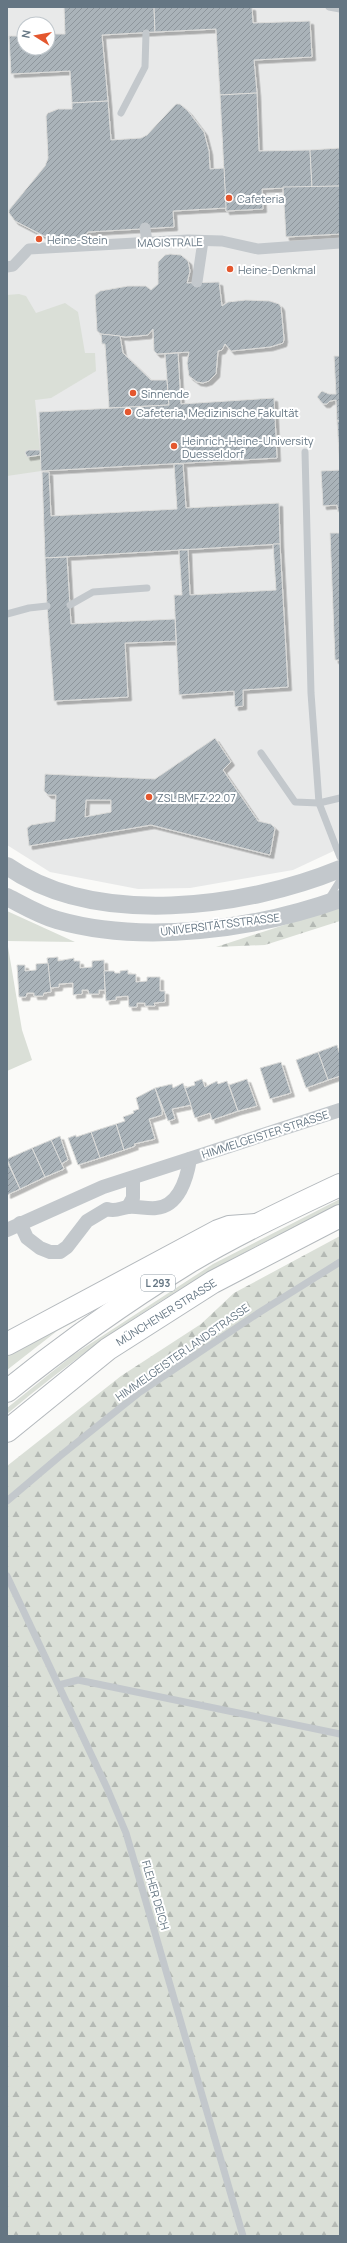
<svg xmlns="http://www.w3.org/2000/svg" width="347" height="2243" viewBox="0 0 347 2243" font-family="Manrope,sans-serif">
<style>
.built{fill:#e8e9e9;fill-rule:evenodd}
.green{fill:#dadfd7}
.forest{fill:url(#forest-firs)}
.building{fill:url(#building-hatch);stroke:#dcdcda;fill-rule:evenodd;filter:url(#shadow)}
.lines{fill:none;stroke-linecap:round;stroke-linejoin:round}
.trunk-casing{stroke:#b4b9bd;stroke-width:24}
.motorway-casing{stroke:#b4b9bd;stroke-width:24}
.service{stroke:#c3c8cc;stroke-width:7}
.pedestrian{stroke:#c3c8cc;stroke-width:11}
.minor{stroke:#c3c8cc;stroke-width:14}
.tertiary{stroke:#c3c8cc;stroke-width:18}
.trunk{stroke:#fff;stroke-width:22}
.motorway{stroke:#fff;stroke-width:22}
.poi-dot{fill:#e4572e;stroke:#fff;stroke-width:1.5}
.labels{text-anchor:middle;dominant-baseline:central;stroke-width:4;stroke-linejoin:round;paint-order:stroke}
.shield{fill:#fff;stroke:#939fa8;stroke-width:1}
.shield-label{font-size:10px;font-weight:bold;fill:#657683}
.poi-label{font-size:11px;fill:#657683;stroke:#fff;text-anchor:start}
.street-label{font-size:11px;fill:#657683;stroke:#fff}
</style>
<defs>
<pattern id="forest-firs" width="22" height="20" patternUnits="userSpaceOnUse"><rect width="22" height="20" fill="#dadfd7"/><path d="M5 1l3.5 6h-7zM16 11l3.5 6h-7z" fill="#b4b9b4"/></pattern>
<pattern id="building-hatch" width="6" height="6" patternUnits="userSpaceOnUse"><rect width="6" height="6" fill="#aab3b9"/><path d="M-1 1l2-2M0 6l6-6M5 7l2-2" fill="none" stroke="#8e969c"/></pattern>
<filter id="shadow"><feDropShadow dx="3.5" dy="3.5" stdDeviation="0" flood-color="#0004"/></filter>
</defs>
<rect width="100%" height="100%" fill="#fafaf8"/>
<!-- built -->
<path class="built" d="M7 7H340V848L293 870 190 888 138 889 50 872 7 845ZM24 24H48V48H24Z"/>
<!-- green -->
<g class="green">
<path d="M19 294 26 296 36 313 65 303 78 312 85 353H95L96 371 51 398 35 400 40 450H28L25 454 29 457 40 455 41 471 7 476V295Z"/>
<path d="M7 911 75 942 7 941 22 1030 32 1060 7 1071Z"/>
<path d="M340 1199V1204C297 1226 253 1247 211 1271 139 1312 70 1361 7 1414V1408L73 1355 213 1264Z"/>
<path d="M75 1318 76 1321 57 1331 7 1370V1354Z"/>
</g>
<!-- forest -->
<g class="forest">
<path d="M340 907V921L265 945 216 947Z"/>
<path d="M340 1236V2236H7V1466L121 1376 201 1324 234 1293Z"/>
</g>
<!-- building -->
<g class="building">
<path d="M64 7H154L155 32 102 35 108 101 72 103 70 71 11 74 9 36H24V48H48V34H65Z"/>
<path d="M154 7H252L253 23 310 21 312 57 254 60 257 93 220 95 216 29 155 32Z"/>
<path d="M257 93 259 151 310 150 312 187 262 189 263 209 226 211 220 95Z"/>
<path d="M108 101 111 140 141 138 147 135 176 104H180L188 111 204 132 209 151 210 169 224 168 226 208 173 211 174 227 88 232 84 238 62 239 44 236 15 221 9 213V210L45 166 48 158 46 116 48 113 58 109H72V103Z"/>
<path d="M340 148V186L312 187 310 150Z"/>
<path d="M340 186V234L286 237 283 187Z"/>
<path d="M170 254 181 255 188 261 190 271 187 283 219 282 222 306 228 302 246 300 270 301 279 304 281 307 284 339 283 343 270 347 231 351 225 344 222 350 218 351 216 374 209 381 203 383 197 382 189 376 187 363 189 352 157 354 154 351 153 329 148 335 126 337 101 334 97 331 95 295 100 291 128 286H146L151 290 158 284V262L165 255Z"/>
<path d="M101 334 120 336 123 353 151 380H167L169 405 109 408 105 344H102Z"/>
<path d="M178 353 181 404 274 398 277 458 41 471 39 412 169 405 165 354Z"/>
<path d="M334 356H340V421H337L336 400 330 401 327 404H323L317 397 322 391 329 394H336Z"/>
<path d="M337 421H340V512H338L337 505 323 506 321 471 340 470Z"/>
<path d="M28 450H40V455L27 457 25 452Z"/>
<path d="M174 464H183L186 508 279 503 280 544 45 558 42 472H49L51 516 177 509Z"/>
<path d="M330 533H340V660H335Z"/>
<path d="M273 544H280L288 687 243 690V706L235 707 234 691 179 695 174 595H182L179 550H188L190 595 276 590Z"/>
<path d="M67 557 71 624 175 619 176 641 125 643 128 697 54 701 47 606 45 558Z"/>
<path d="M215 738 231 762 223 770 258 821 271 824 275 828 270 855 151 825 29 846 27 828 31 825 55 821 56 795H48L44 791 45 774 155 779ZM86 800H111V812L85 817Z"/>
<path d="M58 957V961L74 958V961H80V968L92 967V961L104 960 105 990H99V994H89L88 990H82V994L73 995V983L59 984V987L50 988 47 958Z"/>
<path d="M48 963 51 992 44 993 43 996H34V993H27L26 997H19L17 965H25V971L36 970V964Z"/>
<path d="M128 970V974H136V982L147 981V977H160V991H165V1002L154 1003 155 1006H145V1003H137V1007H129L128 996 116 997V1000L106 1001 104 971H114L115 973H120V971Z"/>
<path d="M337 1045 340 1055V1076L328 1080 318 1052Z"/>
<path d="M318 1052 328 1080 306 1088 296 1060Z"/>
<path d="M281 1062 291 1093 270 1099 260 1068Z"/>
<path d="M202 1079 205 1087 217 1081 218 1084 227 1081 238 1111 212 1120 210 1113 195 1118 185 1088 195 1085 194 1082Z"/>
<path d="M247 1079 257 1106 238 1111 229 1085Z"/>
<path d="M183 1083 191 1105 172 1109 175 1119 168 1121 155 1088 172 1084 173 1088Z"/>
<path d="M155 1088 162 1110V1115L149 1119 155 1139 134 1144 135 1146 124 1150 116 1124 125 1121 123 1117 134 1113 133 1111 139 1109 136 1098Z"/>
<path d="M116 1124 124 1150 100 1158 91 1132Z"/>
<path d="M91 1132 100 1158 78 1165 68 1138 76 1135V1137Z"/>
<path d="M60 1136 68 1160 61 1164 51 1140Z"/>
<path d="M51 1140 64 1169 45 1177 32 1148Z"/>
<path d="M32 1148 45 1177 20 1189 7 1159Z"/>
<path d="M7 1161 20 1189 7 1195Z"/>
</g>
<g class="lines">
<!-- trunk casing -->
<g class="trunk-casing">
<g id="trunk">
<path d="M7 1391C65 1344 126 1301 189 1262 238 1233 289 1209 340 1185"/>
<path d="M7 1431 108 1349 213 1282 340 1216"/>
</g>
</g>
<!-- motorway casing -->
<g class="motorway-casing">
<path id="motorway" d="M7 1344 218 1231 229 1227 256 1225"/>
</g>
<!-- service -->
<g class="service">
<path d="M329 7 340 9"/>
<path d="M121 113 145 67 146 33"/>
<path d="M305 452 311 693 319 803 340 857"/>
<path d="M70 605 93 592 147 588"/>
<path d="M7 614 29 608 47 606"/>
<path d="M261 753 295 802 319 803 340 798"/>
<path d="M329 898 340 880"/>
<path d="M7 1501 60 1456 140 1392 260 1312 340 1262"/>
<path d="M7 1576 107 1788 126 1833 243 2236"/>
<path d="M59 1685 78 1680 340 1734"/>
</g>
<!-- pedestrian -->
<g class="pedestrian">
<path d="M145 228 147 242"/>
<path d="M7 267 13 266 29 249 188 240 222 241 258 249 340 243"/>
<path d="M197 282 203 241"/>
</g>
<!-- minor -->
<g class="minor">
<path d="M128 1207 133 1198V1178"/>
<path d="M20 1223 27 1238 40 1248 50 1252H60L67 1247 87 1221 107 1209C116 1212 120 1208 128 1207 137 1206 147 1209 156 1208 179 1206 187 1178 190 1159"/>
<path d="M7 1230 103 1187 340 1110"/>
</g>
<!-- tertiary -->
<g class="tertiary">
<path d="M7 866C96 928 245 908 340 869"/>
<path d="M7 897C23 905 39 915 57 920 144 945 256 929 340 899"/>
</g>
<!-- trunk -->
<use href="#trunk" class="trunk"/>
<!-- motorway -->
<use href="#motorway" class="motorway"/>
</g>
<!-- markers -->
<g class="poi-dot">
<circle cx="229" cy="198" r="4"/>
<circle cx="39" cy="239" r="4"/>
<circle cx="230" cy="269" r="4"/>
<circle cx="133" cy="393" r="4"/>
<circle cx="128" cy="412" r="4"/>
<circle cx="174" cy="446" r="4"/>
<circle cx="149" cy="797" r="4"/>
</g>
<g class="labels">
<!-- shield labels -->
<rect class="shield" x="141" y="1275" width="34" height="16" rx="3"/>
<g class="shield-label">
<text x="158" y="1283">L 293</text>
</g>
<!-- poi labels -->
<g class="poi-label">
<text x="237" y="198">Cafeteria</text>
<text x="47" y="239">Heine-Stein</text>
<text x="238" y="269">Heine-Denkmal</text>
<text x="141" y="393">Sinnende</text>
<text x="136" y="412">Cafeteria, Medizinische Fakultät</text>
<text x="182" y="440">Heinrich-Heine-University<tspan x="182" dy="13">Duesseldorf</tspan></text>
<text x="157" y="797">ZSL BMFZ 22.07</text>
</g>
<!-- street labels -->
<g class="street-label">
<text transform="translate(170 242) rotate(-1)">MAGISTRALE</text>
<text transform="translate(220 924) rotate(-7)">UNIVERSITÄTSSTRASSE</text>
<text transform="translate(265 1134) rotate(-18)">HIMMELGEISTER STRASSE</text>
<text transform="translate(166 1312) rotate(-32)">MÜNCHENER STRASSE</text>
<text transform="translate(182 1352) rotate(-35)">HIMMELGEISTER LANDSTRASSE</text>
<text transform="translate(156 1895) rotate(74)">FLEHER DEICH</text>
</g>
</g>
<!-- border -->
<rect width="347" height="2243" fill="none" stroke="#657683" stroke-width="16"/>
<!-- north arrow -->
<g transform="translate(36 36) rotate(281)"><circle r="19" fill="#ffffff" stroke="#c1c8cd"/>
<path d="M0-3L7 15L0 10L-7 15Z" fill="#e4572e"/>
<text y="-6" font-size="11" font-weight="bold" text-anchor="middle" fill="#657683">N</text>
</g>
</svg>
